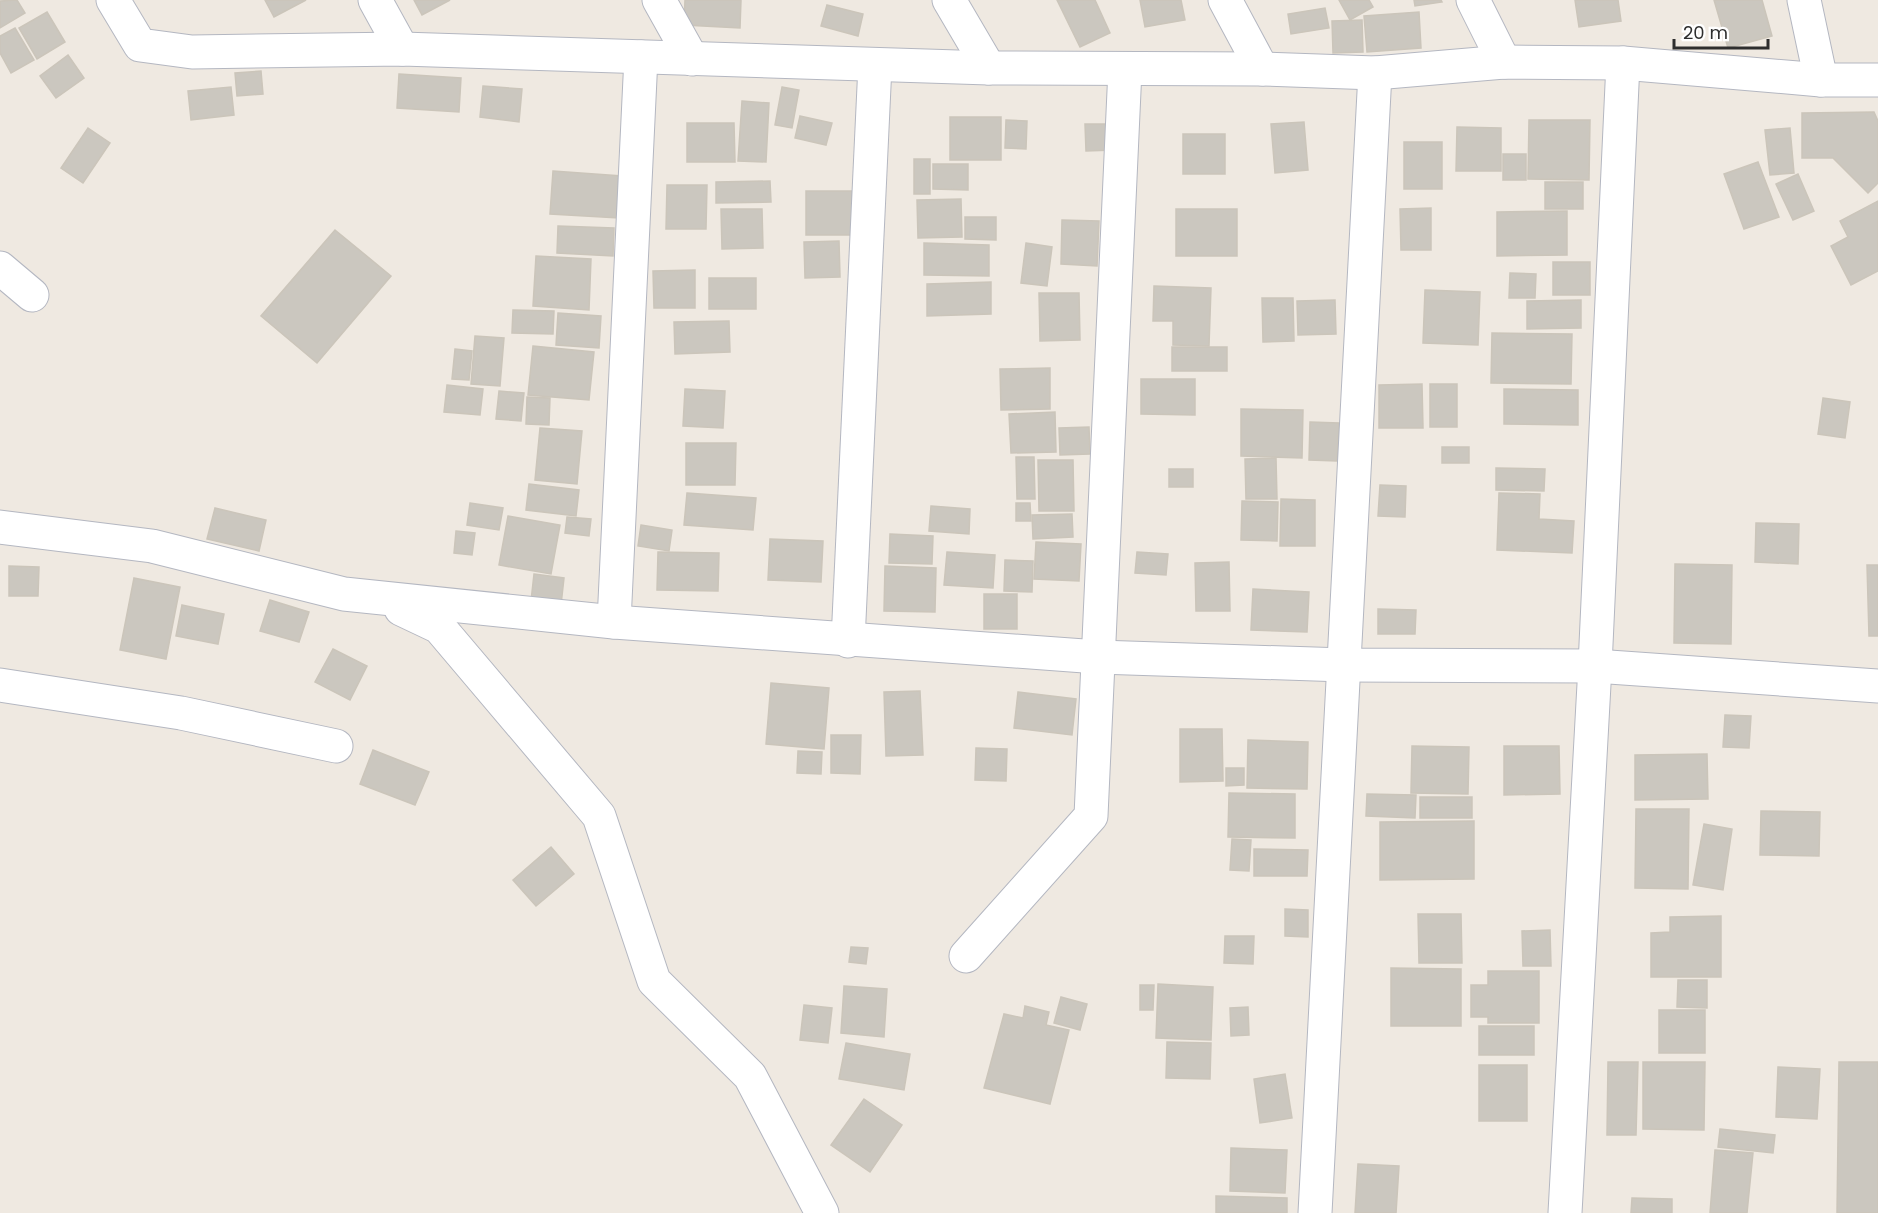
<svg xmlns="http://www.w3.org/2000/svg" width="1878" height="1213" viewBox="0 0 1878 1213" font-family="Poppins,sans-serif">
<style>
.building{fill:#cbc7bf;stroke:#cbc5ba;stroke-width:1.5}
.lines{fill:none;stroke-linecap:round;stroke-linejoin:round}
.minor-casing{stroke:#b4b7c1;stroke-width:35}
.minor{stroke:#fff;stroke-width:33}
</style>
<rect width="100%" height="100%" fill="#efe9e1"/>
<!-- building -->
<g class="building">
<path d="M17 0 25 13 0 28V1Z"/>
<path d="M265 0H306L274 17Z"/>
<path d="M414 0H450L422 15Z"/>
<path d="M685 0H741L740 28 684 25Z"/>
<path d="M1057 0H1095L1110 33 1080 47Z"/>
<path d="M1140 0H1181L1185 20 1145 27Z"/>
<path d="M1339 0H1369L1373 7 1350 20Z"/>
<path d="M1414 0H1441L1442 2 1415 6Z"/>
<path d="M1575 0H1618L1621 21 1579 27Z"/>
<path d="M1714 0H1762L1772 36 1728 48Z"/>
<path d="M827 5 863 14 858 36 821 26Z"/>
<path d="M1325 8 1329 28 1291 34 1288 14Z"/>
<path d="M47 12 65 42 37 59 19 28Z"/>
<path d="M1419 12 1421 48 1367 52 1364 16Z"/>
<path d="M1362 20 1363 52 1333 53 1332 21Z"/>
<path d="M15 28 34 60 11 73 0 53V36Z"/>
<path d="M68 55 84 78 56 98 40 76Z"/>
<path d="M261 71 263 94 237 96 235 73Z"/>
<path d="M399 74 461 78 459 112 397 108Z"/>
<path d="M483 86 522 89 519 122 480 117Z"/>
<path d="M231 87 234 115 191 120 188 91Z"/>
<path d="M782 87 799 90 792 128 775 125Z"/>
<path d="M742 101 769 103 766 162 738 161Z"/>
<path d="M1874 112 1878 121V183L1868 193 1833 158H1802V113Z"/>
<path d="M800 116 832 123 826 145 795 138Z"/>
<rect x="950" y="117" width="51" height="43"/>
<path d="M1006 120 1027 121 1026 149 1005 148Z"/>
<path d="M1529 120H1590L1589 180 1528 179Z"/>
<path d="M1304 122 1308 170 1275 173 1271 124Z"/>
<path d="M687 123H734L735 162H687Z"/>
<path d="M1085 124H1114V150L1086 151Z"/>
<path d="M1457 127 1501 128V171H1456Z"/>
<path d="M88 128 110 143 83 183 61 168Z"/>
<path d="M1790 128 1794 173 1770 175 1765 130Z"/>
<rect x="1183" y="134" width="42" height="40"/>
<rect x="1404" y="142" width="38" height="47"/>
<rect x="1503" y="154" width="23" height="26"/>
<rect x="914" y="159" width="16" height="35"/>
<path d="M1758 162 1779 217 1744 229 1724 174Z"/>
<path d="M933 164H968V190L933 189Z"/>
<path d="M553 171 622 176 619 218 550 214Z"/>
<path d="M1798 174 1814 211 1793 220 1776 184Z"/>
<path d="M770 181 771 202 716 203V182Z"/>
<rect x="1545" y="182" width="38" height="27"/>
<path d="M667 185H707L706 229H666Z"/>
<rect x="806" y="191" width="48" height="44"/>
<path d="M961 199 962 237 918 238 917 200Z"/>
<path d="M1878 201V271L1851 285 1831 246 1848 237 1840 221Z"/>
<path d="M1431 208V250H1401L1400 209Z"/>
<path d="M721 209H762L763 248 722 249Z"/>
<rect x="1176" y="209" width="61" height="47"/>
<path d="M1567 211V255L1497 256V212Z"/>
<path d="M965 217H996V240L965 239Z"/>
<path d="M1062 220 1099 221 1097 266 1061 264Z"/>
<path d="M558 226 614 228 613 256 557 253Z"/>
<path d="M335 230 391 276 317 363 261 316Z"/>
<path d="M839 241 840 277 805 278 804 242Z"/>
<path d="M924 243 989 245V276L924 275Z"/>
<path d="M1026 243 1052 247 1047 286 1021 283Z"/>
<path d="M536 256 591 259 589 310 533 306Z"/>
<rect x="1553" y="262" width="37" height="33"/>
<path d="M695 270V308H654L653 271Z"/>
<path d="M1510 273 1536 274 1535 298H1509Z"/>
<rect x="709" y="278" width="47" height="31"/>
<path d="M991 282V314L927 316V284Z"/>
<path d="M1154 286 1211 288 1209 346 1173 345V321H1153Z"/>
<path d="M1425 290 1480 292 1478 345 1423 343Z"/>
<path d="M1039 293H1079L1080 340 1040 341Z"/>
<path d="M1262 298H1293L1294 341 1263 342Z"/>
<path d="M1335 300 1336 334 1298 335 1297 301Z"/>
<path d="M1581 300V328L1527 329V301Z"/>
<path d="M513 310 554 311 553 334 512 333Z"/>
<path d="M558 313 601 316 599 348 556 345Z"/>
<path d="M729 321 730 352 675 354 674 322Z"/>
<path d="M1492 333 1572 334 1571 384 1491 383Z"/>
<path d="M475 336 504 338 500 386 471 384Z"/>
<path d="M533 346 594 352 589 400 528 395Z"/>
<rect x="1172" y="347" width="55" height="24"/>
<path d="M455 349 472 351 469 380 452 379Z"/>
<path d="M1050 368V409L1001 410 1000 369Z"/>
<path d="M1141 379H1195V415L1141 414Z"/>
<path d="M1422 384 1423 428H1379V385Z"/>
<rect x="1430" y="384" width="27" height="43"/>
<path d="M447 385 483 389 480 415 444 412Z"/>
<path d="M685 389 725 391 723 428 683 426Z"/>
<path d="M1504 389 1578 390V425L1504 424Z"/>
<path d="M499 391 524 393 521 421 496 419Z"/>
<path d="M527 397 550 398 549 425 526 424Z"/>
<path d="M1823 398 1850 402 1845 438 1818 434Z"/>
<path d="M1241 409 1303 410 1302 458 1241 456Z"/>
<path d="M1055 412 1056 452 1011 453 1009 414Z"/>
<path d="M1310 422 1339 423 1337 461 1309 460Z"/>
<path d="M1089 427 1090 454 1060 455 1059 428Z"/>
<path d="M540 428 582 431 577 484 535 480Z"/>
<path d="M686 443H736L735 485H686Z"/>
<rect x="1442" y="447" width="27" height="16"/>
<path d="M1016 457H1034L1035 499H1017Z"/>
<path d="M1276 458 1277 499H1246L1245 459Z"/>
<path d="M1038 460H1073L1074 511H1039Z"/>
<path d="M1496 468 1545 469 1544 491 1496 490Z"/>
<rect x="1169" y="469" width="24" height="18"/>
<path d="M529 484 579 490 576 516 526 510Z"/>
<path d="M1380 485 1406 486 1405 517 1378 516Z"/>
<path d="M687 493 756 498 753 530 684 525Z"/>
<path d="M1499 493 1540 494 1539 519 1574 521 1572 553 1497 550Z"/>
<path d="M1281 499 1315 500V546H1280Z"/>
<path d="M1242 501 1278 502 1277 541 1241 540Z"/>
<path d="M470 503 503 508 499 530 467 525Z"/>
<path d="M1016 503H1030L1031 521H1016Z"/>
<path d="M931 506 970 509 969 534 929 531Z"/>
<path d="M215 508 266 520 259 551 207 539Z"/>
<path d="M1072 514 1073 537 1033 539 1032 515Z"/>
<path d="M508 516 560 525 551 574 499 565Z"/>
<path d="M567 517 591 519 589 536 565 533Z"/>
<path d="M1756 523 1799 524 1798 564 1755 562Z"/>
<path d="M641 525 672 530 669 551 638 546Z"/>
<path d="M456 531 475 533 472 555 454 553Z"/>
<path d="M890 534 933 536 932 564 889 563Z"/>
<path d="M770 539 823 541 821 582 768 580Z"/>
<path d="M1036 542 1081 544 1079 581 1034 579Z"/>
<path d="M658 552 719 553 718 591 657 590Z"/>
<path d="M947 552 995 555 993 588 944 585Z"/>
<path d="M1137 552 1168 554 1166 575 1135 573Z"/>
<path d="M1005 560 1033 561 1032 592 1004 591Z"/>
<path d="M1229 562 1230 611H1196L1195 563Z"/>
<path d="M1675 564 1732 565 1731 644 1674 643Z"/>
<path d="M1867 565H1878V636H1869Z"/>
<path d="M9 566 39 567 38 596H9Z"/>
<path d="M885 566 936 568 935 612 884 611Z"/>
<path d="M534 574 564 578 561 605 531 601Z"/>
<path d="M134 578 180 587 166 659 120 650Z"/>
<path d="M1253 589 1309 592 1307 632 1251 630Z"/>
<rect x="984" y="594" width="33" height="35"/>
<path d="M270 600 309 612 299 642 260 631Z"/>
<path d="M182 605 224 614 218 644 176 636Z"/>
<path d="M1378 609 1416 610 1415 634H1378Z"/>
<path d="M333 649 367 666 350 700 315 682Z"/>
<path d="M771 683 829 688 824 749 766 744Z"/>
<path d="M920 691 923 755 886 756 884 692Z"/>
<path d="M1018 692 1076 699 1072 735 1014 728Z"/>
<path d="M1725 715 1751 716 1749 748 1723 747Z"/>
<path d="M1180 729H1222L1223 781 1180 782Z"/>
<path d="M831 735H861L860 774 831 773Z"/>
<path d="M1248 740 1308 742 1307 789 1247 788Z"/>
<path d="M1412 746 1469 747 1468 794 1411 793Z"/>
<path d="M1504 746H1559L1560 794 1504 795Z"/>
<path d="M976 748 1007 749 1006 781 975 780Z"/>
<path d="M373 750 429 772 415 805 360 784Z"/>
<path d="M798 751 822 752 821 774 797 773Z"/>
<path d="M1707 754 1708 799 1635 800V755Z"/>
<path d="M1226 768H1244V785L1226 786Z"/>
<path d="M1229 793 1295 794V838L1228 837Z"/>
<path d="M1367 794 1416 795 1415 818 1366 816Z"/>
<rect x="1420" y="797" width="52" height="21"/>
<path d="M1636 809H1689L1688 889 1635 888Z"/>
<path d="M1761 811 1820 812 1819 856 1760 855Z"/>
<path d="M1474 821V879L1380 880V822Z"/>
<path d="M1704 824 1732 829 1723 890 1693 885Z"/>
<path d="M1232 839 1251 840 1249 871 1230 870Z"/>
<path d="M551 847 574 874 536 906 513 880Z"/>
<path d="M1254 849 1308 850 1307 876H1254Z"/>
<path d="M1285 909 1308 910V937L1285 936Z"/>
<path d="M1418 914H1461L1462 963H1419Z"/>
<path d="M1721 916V977H1651V933L1670 932V917Z"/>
<path d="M1550 930 1551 966H1523L1522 931Z"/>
<path d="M1225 936H1254L1253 964 1224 963Z"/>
<path d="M851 947 868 948 866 964 849 962Z"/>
<path d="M1391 968 1461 969V1026H1391Z"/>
<path d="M1488 971H1539V1023H1488V1017H1471V985H1488Z"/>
<path d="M1678 980H1707V1008L1677 1007Z"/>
<path d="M1158 984 1213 987 1211 1040 1156 1038Z"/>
<path d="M1140 985H1154L1153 1010H1140Z"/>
<path d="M844 986 887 989 884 1037 841 1033Z"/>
<path d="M1061 997 1087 1004 1080 1030 1054 1023Z"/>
<path d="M804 1005 832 1008 828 1043 800 1040Z"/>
<path d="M1025 1006 1049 1012 1046 1025 1069 1030 1050 1104 984 1088 1004 1014 1023 1018Z"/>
<path d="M1248 1007 1249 1035 1231 1036 1230 1008Z"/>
<rect x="1659" y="1010" width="46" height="43"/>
<rect x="1479" y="1026" width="55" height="29"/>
<path d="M1167 1042 1211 1043 1210 1079 1166 1078Z"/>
<path d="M846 1043 910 1054 904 1090 839 1079Z"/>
<path d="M1608 1062H1638L1636 1135H1607Z"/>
<path d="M1643 1062H1705L1704 1130 1643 1129Z"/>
<path d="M1839 1062H1878V1213H1837Z"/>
<rect x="1479" y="1065" width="48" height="56"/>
<path d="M1778 1067 1820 1069 1817 1119 1776 1117Z"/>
<path d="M1285 1074 1292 1118 1260 1123 1254 1079Z"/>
<path d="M864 1099 902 1125 870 1172 831 1145Z"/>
<path d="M1720 1129 1775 1135 1773 1153 1718 1147Z"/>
<path d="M1231 1148 1287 1150 1285 1193 1230 1191Z"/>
<path d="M1715 1150 1753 1153 1747 1213H1710Z"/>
<path d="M1358 1164 1399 1166 1396 1213H1355Z"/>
<path d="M1216 1196 1287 1198V1213H1216Z"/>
<path d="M1632 1198 1672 1199V1213H1631Z"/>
</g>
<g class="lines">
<!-- minor casing -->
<g class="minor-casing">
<g id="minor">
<path d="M113 0 140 45 192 52 402 49 989 68 1262 69 1375 73 1504 62 1623 63 1821 80H1878"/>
<path d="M375 0 402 49"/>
<path d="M659 0 692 59"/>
<path d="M949 0 989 68"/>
<path d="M1225 0 1262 69"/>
<path d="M1473 0 1504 62"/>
<path d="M1804 0 1821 80"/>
<path d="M0 268 32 295"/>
<path d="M0 527 152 546 344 594 614 622 1098 657 1344 665 1595 666 1878 686"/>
<path d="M401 609 439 627 599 816 654 981 750 1076 822 1213"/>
<path d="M614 622 641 57"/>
<path d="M848 641 875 65"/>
<path d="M0 685 181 713 336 746"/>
<path d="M966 956 1091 816 1125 69"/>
<path d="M1315 1213 1375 73"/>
<path d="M1565 1213 1595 666 1623 63"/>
</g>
</g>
<!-- minor -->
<use href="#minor" class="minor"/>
</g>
<!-- scale -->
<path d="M1674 39v9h94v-9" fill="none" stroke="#2e2e2e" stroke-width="3"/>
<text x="1683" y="39" font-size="18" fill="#2e2e2e" stroke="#ffffff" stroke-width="4.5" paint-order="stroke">20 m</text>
</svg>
